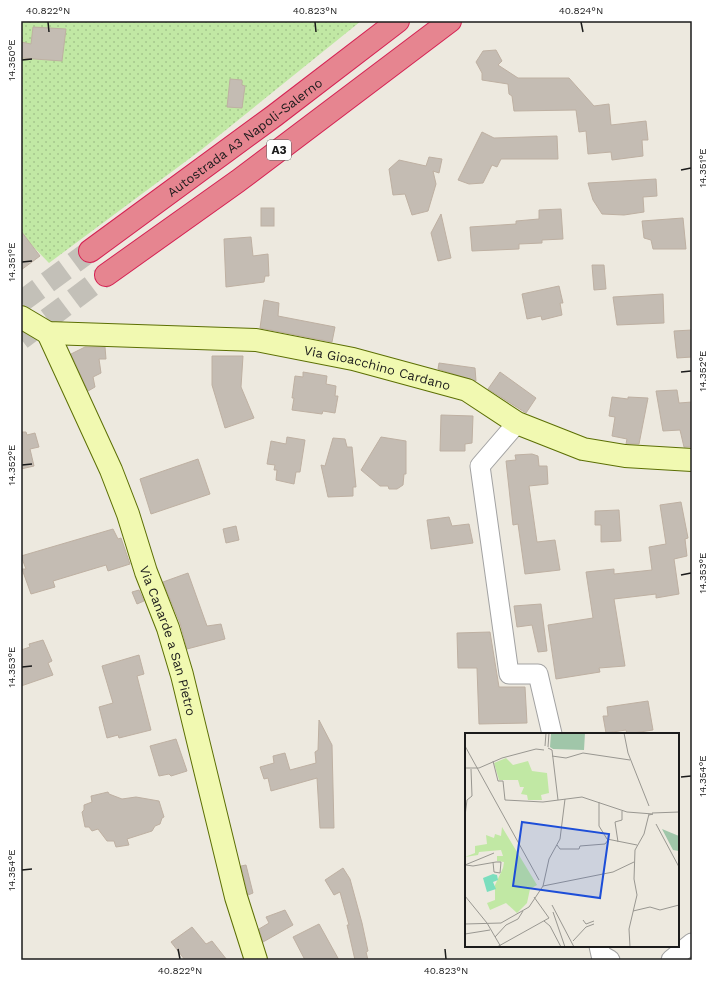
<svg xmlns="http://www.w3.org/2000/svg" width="713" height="981" viewBox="0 0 713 981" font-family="'Work Sans',sans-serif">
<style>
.garden{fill:url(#garden-dots)}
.building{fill:#c4bcb3;stroke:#beb0a2}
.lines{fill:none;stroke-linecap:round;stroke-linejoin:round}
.highway-tunnel{stroke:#c3c0b8;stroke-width:22;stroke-dasharray:22 11;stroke-linecap:butt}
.street-casing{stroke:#a2a2a2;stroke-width:21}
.secondary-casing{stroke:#5c6f04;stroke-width:24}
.highway-casing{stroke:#d52253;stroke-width:24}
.street{stroke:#fff;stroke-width:19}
.secondary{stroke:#f1f9b1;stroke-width:22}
.highway{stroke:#e68590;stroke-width:22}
.ticks{fill:none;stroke:#1b1b1b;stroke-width:1.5}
.labels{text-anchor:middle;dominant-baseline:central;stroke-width:3;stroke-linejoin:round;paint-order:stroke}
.shield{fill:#fff;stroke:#5f5f5f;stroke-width:1}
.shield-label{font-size:12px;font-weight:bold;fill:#1b1b1b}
.street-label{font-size:13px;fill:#1b1b1b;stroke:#fff}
.inset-road{fill:none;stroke:#999791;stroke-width:1}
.view{fill:#1d4ed8;fill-opacity:0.15;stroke:#1d4ed8;stroke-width:2}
.inset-edge{fill:none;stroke:#1b1b1b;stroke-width:2}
.neatline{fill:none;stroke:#1b1b1b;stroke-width:1.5}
.ticks-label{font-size:10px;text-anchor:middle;fill:#1b1b1b}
</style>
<defs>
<pattern id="garden-dots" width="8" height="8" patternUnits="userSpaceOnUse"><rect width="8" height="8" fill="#c1e8a4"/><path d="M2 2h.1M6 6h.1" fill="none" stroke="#a5c68d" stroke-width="1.8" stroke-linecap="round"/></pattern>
</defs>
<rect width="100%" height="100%" fill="#ede9df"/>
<!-- garden -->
<path class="garden" d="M21 21H361L201 150 49 263 21 234Z"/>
<!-- building -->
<g class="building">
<path d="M33 27 66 29 62 61 21 58V42L31 44Z"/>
<path d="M496 50 502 61 498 65 518 78H569L594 106 609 104 611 125 646 121 648 140H642L643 156 612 160 611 152 588 154 586 131 579 132 576 110 514 111 512 96 509 94 508 84 482 80V73L476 62 483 51Z"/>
<path d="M230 79 242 80V85L245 86 242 108 227 107Z"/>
<path d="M482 132 494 138 557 136 558 159H501L497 167 492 165 483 183 469 184 458 180Z"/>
<path d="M429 157 442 159 439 173 433 171 436 184 428 211 412 215 405 194 393 195 389 169 399 160 426 166Z"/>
<path d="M656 179 657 196 643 197 644 212 624 215 602 214 593 200 588 183Z"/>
<rect x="261" y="208" width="13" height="18"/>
<path d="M561 209 563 239 542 240V243L519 244V249L472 251 470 227 516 224V221L539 219V210Z"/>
<path d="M441 214 451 258 438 261 431 233Z"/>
<path d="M683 218 686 249H653L651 240 644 238 642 221Z"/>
<path d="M21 231 40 256 21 270Z"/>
<path d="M251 237 253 256 268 254 269 276H265L264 282 226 287 224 239Z"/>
<path d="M592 265H604L606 289 594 290Z"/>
<path d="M559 286 563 303H560L562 315 542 320 541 316 527 319 522 294Z"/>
<path d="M663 294 664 323 617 325 613 297Z"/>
<path d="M264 300 279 303 278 316 335 327 332 342 260 328Z"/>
<path d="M692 330V357L677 358 674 331Z"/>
<path d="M85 347H105L106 359H99L101 373 93 377 95 387 88 391 71 354Z"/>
<path d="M212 356H243L241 387 254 418 225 428 212 385Z"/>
<path d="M439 363 475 368 476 381 438 369Z"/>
<path d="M303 372 327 376 326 384 336 386 335 396H338L335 413 323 411 322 414 292 410 294 398H292L295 376 303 377Z"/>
<path d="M500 372 536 398 526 413 488 389Z"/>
<path d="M677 390 679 403 692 402V447H684L680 430 663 431 656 391Z"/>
<path d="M612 397 628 399V397L648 398 639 444H626L627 439 612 436 615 417 609 416Z"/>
<path d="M441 415 473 416 472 443 465 444V451H440Z"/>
<path d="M21 432H26L27 435 35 433 39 447 30 449 34 466 21 469Z"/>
<path d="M287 437 305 440 300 472H296L294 484 276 480 277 470H274L275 465 267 464 271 441 286 444Z"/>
<path d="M381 437 406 441V474H404L403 485 397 489H389L388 486H380L361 470Z"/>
<path d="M333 438 345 439 347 447H352L356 487H353V496L328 497 321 465 325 466Z"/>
<path d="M532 454 538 456 539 466H547L548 484 529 486 537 542 555 540 560 570 525 574 518 524 513 525 506 461 516 460 515 455Z"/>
<path d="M198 459 210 494 151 514 140 479Z"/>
<path d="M681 502 688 538 685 539 687 556 674 559 679 594 656 598V594L614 599 625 666 599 668 600 672 556 679 548 625 593 618 586 572 614 569V574L652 570 649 547 666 544 660 505Z"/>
<path d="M619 510 621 541 601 542V525H595V511Z"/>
<path d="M449 517 452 526 469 524 473 543 431 549 427 520Z"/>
<path d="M236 526 239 540 226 543 223 529Z"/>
<path d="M113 529 118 539 121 538 130 564 108 571 106 565 53 581 55 587 31 594 22 569H26L21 556Z"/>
<path d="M188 573 207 626 221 624 225 639 187 649 180 623 163 582Z"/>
<path d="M139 590 144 601 137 604 132 592Z"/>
<path d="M541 604 547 651 538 652 532 625 517 627 514 606Z"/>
<path d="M490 632 499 687H525L527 723 479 724 477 668H458L457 633Z"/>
<path d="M43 640 52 661 48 663 53 675 21 686V650L30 647 29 644Z"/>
<path d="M139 655 144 674 137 676 151 730 119 738 118 735 107 738 99 707 113 703 102 666Z"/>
<path d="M648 701 653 730 627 734 626 730 606 733 603 716H608L607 707Z"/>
<path d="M319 720 332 745 334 828H320L317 778 271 791 268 778 264 779 260 767 274 763 273 756 285 753 290 770 316 763 315 752 318 750Z"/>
<path d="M176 739 187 771 171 776 169 774 159 776 150 746Z"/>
<path d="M108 792 109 794 122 799 136 797 159 801 164 817 162 818 160 824 155 826 152 831 127 839 129 845 116 847 114 841H107L98 829 92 831 89 827H85L82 812 84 810V805L92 802 91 796Z"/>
<path d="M246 865 253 893 248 895 241 866Z"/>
<path d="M343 868 350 879 362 923 368 951 366 952 368 960H355L347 925H349L340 892 334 895 325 880Z"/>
<path d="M285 910 293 925 263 942 259 929 269 923 266 917Z"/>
<path d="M319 924 339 960H305L293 937Z"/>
<path d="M192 927 206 944 212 941 227 960H185L171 942Z"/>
</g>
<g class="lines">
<!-- highway-tunnel -->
<g class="highway-tunnel">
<path d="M21 302 90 251"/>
<path d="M21 339 106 275"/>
</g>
<!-- street casing -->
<g class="street-casing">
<g id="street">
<path d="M517 423 480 466 509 674H538L552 734"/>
<path d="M599 946 601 955 610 960"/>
<path d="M671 960 692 943"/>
</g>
</g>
<!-- secondary casing -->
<g class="secondary-casing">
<g id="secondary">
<path id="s1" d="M21 317 48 333 256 340 353 359 467 390 517 423 583 449 625 456 692 460"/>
<path id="s2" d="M48 333 111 470 128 514 146 572 168 628 182 675 236 897 256 960"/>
</g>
</g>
<!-- highway casing -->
<g class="highway-casing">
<g id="highway">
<path id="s3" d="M90 251 274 116 398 21"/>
<path d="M106 275 238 181 450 21"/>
</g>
</g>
<!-- street -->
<use href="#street" class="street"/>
<!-- secondary -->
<use href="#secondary" class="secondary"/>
<!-- highway -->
<use href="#highway" class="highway"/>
</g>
<!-- ticks -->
<path class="ticks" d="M48 22 49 32M315 22 316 32M581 22 583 32M22 60 32 59M681 170 691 168M22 262 32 261M681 372 691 371M22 465 32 464M681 575 691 573M22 667 32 666M681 777 691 776M22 870 32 869M178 949 180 959M445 949 446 959"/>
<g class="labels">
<!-- shield labels -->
<rect class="shield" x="267" y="140" width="24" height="20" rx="3"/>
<g class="shield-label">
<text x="279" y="150">A3</text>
</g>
<!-- street labels -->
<g class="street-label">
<text stroke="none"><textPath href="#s3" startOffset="192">Autostrada A3 Napoli-Salerno</textPath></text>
<text stroke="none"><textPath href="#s1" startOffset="364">Via Gioacchino Cardano</textPath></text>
<text stroke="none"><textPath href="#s2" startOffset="331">Via Canarde a San Pietro</textPath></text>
</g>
</g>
<!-- overview -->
<g transform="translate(465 733)">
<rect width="214" height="214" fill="#ede9df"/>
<path d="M41 25 48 32 63 28 67 38 82 40 84 60 76 62 77 67H63L62 62 56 61 59 54H55L53 47H34L29 30Z" fill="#c1e8a4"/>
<path d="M86 0H120L119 17 88 16 85 14ZM197 96 214 103V118L208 117Z" fill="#a0c6a9"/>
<path d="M37 94 72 152 65 156 62 170 52 180 41 170 25 177 22 170 30 167V152L38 135 39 129 32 128V123H38L36 117 14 119 13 122 0 124 10 120V113L22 111 21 102 29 105 30 101 36 103Z" fill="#c1e8a4"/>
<path d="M28 141 32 142 33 147 28 149 31 156 22 159 18 145Z" fill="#7bdebe"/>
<path class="inset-road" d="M159 0 163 20 184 73M0 13 74 147M80 13 81 0M83 14 84 0M83 15 87 17 93 67M87 23 101 25 118 20 165 27M28 28 33 48H38L40 67 78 69 117 64 162 79 188 81 184 82M0 35H14L37 25 71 16 79 17M134 69V93L142 106 172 112M187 80 214 79M0 83 2 67 7 63 6 36M191 91 214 134M153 109 150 89 157 87V78M92 112 95 116H114L115 113 140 111 144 106M0 132 29 120M1 132 8 133 31 129H36L35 140 29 139 28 129M78 153 148 139 169 129M0 163 22 190 36 214M87 172 109 214M168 178 185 174 195 177 214 172M88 179 100 214M118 187 121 191 129 188M79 188 85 193 96 214M0 191 36 190 64 174 78 153 84 126 95 106 100 66M0 201 25 197M30 204 41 192 53 186 58 178M108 208 121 194 129 191M32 214 84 185 69 164M165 214 164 196 172 162 169 146 170 117 179 101 184 81"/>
<path class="view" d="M57 89 144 101 135 165 48 153Z"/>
<rect width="214" height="214" class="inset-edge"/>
</g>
<!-- border -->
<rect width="713" height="981" fill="none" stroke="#ffffff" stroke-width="44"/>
<rect x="22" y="22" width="669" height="937" class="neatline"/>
<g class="ticks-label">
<text x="48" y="14">40.822°N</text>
<text x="315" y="14">40.823°N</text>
<text x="581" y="14">40.824°N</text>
<text transform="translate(11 60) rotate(-90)" y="4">14.350°E</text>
<text transform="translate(702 168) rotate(-90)" y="4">14.351°E</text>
<text transform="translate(11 262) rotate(-90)" y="4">14.351°E</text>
<text transform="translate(702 371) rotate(-90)" y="4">14.352°E</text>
<text transform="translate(11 465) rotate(-90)" y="4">14.352°E</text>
<text transform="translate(702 573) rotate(-90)" y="4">14.353°E</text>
<text transform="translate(11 667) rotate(-90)" y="4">14.353°E</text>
<text transform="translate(702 776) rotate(-90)" y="4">14.354°E</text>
<text transform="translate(11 870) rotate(-90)" y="4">14.354°E</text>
<text x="180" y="974">40.822°N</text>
<text x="446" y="974">40.823°N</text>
</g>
</svg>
